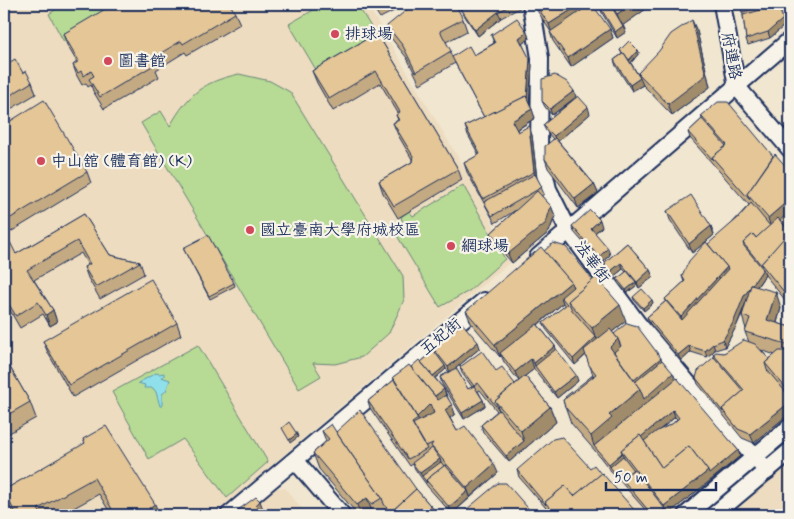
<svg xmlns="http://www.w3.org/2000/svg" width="794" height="519" viewBox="0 0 794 519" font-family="Mynerve,'LXGW WenKai TC',sans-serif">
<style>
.built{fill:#eddcbf}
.green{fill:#b7da94;stroke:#698479}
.water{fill:#90e0eb;stroke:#6199b3}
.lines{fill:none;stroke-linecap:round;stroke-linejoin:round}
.minor-casing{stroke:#1b2f5e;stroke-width:20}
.minor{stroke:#f7f3e8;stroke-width:16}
.wall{fill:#c4aa82;stroke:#1b2f5e;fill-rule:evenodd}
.shaded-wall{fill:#a08b6a;stroke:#1b2f5e}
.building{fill:#e4c697;stroke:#1b2f5e}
.poi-dot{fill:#d1495b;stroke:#f7f3e8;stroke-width:2}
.labels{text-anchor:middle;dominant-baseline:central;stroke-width:4.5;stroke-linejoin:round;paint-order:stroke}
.poi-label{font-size:16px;fill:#1b2f5e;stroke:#f7f3e8;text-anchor:start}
.street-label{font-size:16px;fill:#1b2f5e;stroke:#f7f3e8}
</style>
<rect width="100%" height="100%" fill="#f1e6d0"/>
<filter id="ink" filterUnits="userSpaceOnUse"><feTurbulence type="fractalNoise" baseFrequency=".02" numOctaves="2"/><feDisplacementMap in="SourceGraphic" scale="10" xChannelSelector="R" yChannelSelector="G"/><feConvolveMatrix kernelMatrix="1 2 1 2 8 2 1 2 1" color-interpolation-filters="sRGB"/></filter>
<g filter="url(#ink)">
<!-- built -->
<g class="built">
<path d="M4 4H367L482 198 509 263 213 515H4Z"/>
<path d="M790 358V515H606Z"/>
<path d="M277 488H285L307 515H243Z"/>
</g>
<!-- green -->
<g class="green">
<path d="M64 4H128L64 42 49 14Z"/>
<path d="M324 4H357L382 45 322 80 289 24Z"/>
<path d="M239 74 270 81 290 92 403 276 404 300 389 333 362 357 335 364 313 363 321 376 299 389 141 123 161 111 170 126C189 93 203 82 239 74Z"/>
<path d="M463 185 505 259 469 291 440 307 396 234 397 225 403 223 401 217 409 211 413 216Z"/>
<path d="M198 345 268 462 227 498 183 439 149 459 112 392Z"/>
</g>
<!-- water -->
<path class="water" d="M156 373 159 374 164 373V376L161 377 170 380 166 391 162 394V406H160L156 392 153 388H144L145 385 138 383Z"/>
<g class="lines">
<!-- minor casing -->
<g class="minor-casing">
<g id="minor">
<path d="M531 4 540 58 539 150 548 189 569 231 638 324 686 381 767 471"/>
<path d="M722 4 737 87 790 149"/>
<path d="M538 257 790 40"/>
<path d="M295 460 342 515"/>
<path d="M229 515 484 301"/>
<path d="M686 515 790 427"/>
<path d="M714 515 790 451"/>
</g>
</g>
<!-- minor -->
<use href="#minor" class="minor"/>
</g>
<!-- wall -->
<g class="wall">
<path d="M371 4H408L380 18Z"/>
<path d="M458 4H525V5L501 18 478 36 460 9Z"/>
<path d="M535 4 585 8 610 29 613 38 571 67 553 41 550 32H551L538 12Z"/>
<path d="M604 4H653L623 25 626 32 617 38 602 13 600 7Z"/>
<path d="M740 4H790V9L780 11 785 25 770 38 748 45 746 39 743 15Z"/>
<path d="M116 9 235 13 240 24 187 55 185 52 156 70 159 77 104 109 93 91 91 85 88 87 86 83 82 85 77 76 73 65 77 62 67 45 63 34Z"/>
<path d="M463 19 467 31 446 42 452 57 474 55 494 43 491 35 527 32 529 39 522 43 532 65 529 104 535 118 517 130 518 132 532 135 537 178 544 194 541 196 551 206 555 216 549 232 512 263 494 242 491 233 516 210 495 223 467 172 464 163 479 155 468 135 465 126 484 117 455 63 420 84 407 58 391 38 387 26Z"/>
<path d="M697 31 710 87 672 115 643 85 632 91 616 66 614 60 622 54 620 50H638L639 53 631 63 640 78 638 73Z"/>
<path d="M377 33 458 169 462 180 398 218 383 193 379 181 412 162V159L398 135 393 123 398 120 396 115 398 113 380 83 333 111 317 83 312 71Z"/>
<path d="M4 66 23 73 32 82 36 94 4 113Z"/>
<path d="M576 97 590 114 558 141 594 184 598 193 578 208 548 168 545 159 553 139 546 131 543 125 571 101 552 115 545 107 542 101Z"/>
<path d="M701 116 773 156 790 171V306L765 275 757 287 781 308 777 323 790 327V413L754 443 742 438 698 384 696 378 714 357 713 354 724 353 749 342 745 332 746 329 742 316 744 309 736 327 725 347 715 350 707 357 691 352 681 361 650 324 647 317 666 301 665 299 684 282 682 276 749 205 690 138 688 132 702 119ZM761 350 775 355 769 359Z"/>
<path d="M4 125 87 172 91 183 4 236Z"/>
<path d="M667 211 711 226 714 235 692 253 670 220Z"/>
<path d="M84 214 110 255 140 262 144 274 100 299 88 278 84 267 88 265 81 253 34 280 53 310 57 322 50 326 43 314 20 328 4 300V245L16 254Z"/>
<path d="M572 226 602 227 595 233 610 255 601 263 574 232Z"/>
<path d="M627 243 650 270 653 277 639 288 637 285 627 293 618 283 617 279 626 272 623 269 613 277 606 269 604 263Z"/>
<path d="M183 248 234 283 235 286 210 299Z"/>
<path d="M544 251 626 321 612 332 614 334 662 360 675 379 738 450 740 456 711 480 667 515H650L611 471 596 452 571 423 563 400 593 375 586 355 575 365 546 329 543 323 565 306 563 303 538 325 555 346 556 349 578 381 557 398 534 369 525 376 550 407 556 422 509 462 483 432 481 425 497 411 480 390 478 391 483 400 485 406 464 419 442 384 440 377 449 372 446 369 435 378 444 389 455 414 450 418 457 431 498 473 452 514 428 487 415 469 413 464 410 466 370 408 368 401 394 380 393 377 421 362 434 351 433 348H480L456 368 468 389 472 387 462 373 460 367 496 371 515 384 519 381 504 362 501 355 500 357 471 323 466 311ZM675 417 677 419 672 424 660 430Z"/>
<path d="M633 297 652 300 653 303 644 311 634 300Z"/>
<path d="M177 323 181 335 73 397 48 353 43 341Z"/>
<path d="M4 357 30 402 36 418 4 436Z"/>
<path d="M322 431 336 432 416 489 435 511 437 515H374L373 514 370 515H358L319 469 313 453 326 441Z"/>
<path d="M83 439 159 515 109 511 99 494 61 515H13L8 506 4 494V490L85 444Z"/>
<path d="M590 468 636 512 637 515H552L519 477 517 470Z"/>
</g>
<!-- shaded-wall -->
<g class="shaded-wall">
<path d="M581 4H583L586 12 552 34 549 24Z"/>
<path d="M632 4H653L622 26 617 14Z"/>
<path d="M780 11 785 25 770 38 768 32Z"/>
<path d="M498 12 501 18 478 36 475 30Z"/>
<path d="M692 20 697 31 710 87 672 115 668 104Z"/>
<path d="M623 26 626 32 617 38 615 32Z"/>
<path d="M610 29 613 38 571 67 568 58Z"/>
<path d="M527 32 529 39 522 44 519 38Z"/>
<path d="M638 50 639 53 630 64 629 61Z"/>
<path d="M530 59 532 65 529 105 527 99Z"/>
<path d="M640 78 643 85 632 91 630 85Z"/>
<path d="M574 91 576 97 552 115 550 109Z"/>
<path d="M588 107 590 114 556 143 554 136Z"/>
<path d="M532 109 535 118 516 130 512 121Z"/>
<path d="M529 126 532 135 537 181 534 172Z"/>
<path d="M594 184 598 193 578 208 575 199Z"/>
<path d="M790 199V220L771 228 768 218Z"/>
<path d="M551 206 555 216 549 232 512 263 508 254Z"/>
<path d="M600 220 602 227 593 234 591 228Z"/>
<path d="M711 226 714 235 692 253 689 244Z"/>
<path d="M608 248 610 255 601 263 599 257Z"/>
<path d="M621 263 623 269 613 277 611 271Z"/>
<path d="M727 267 730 276 684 326 681 317Z"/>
<path d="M763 269 765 275 746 302 736 327 725 347 723 340 744 296Z"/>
<path d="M650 270 653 277 639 288 637 282Z"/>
<path d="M571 282 575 294 561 297 563 303 502 355 500 353 501 355 500 357 495 345Z"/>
<path d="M636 282 637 285 627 293 626 290Z"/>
<path d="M776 292 781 308 773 336 767 320Z"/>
<path d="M652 300 653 303 644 311 643 308Z"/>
<path d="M620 305 626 321 598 343 592 328Z"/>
<path d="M53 310 57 322 50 326 46 315Z"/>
<path d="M596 337 598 343 575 365 573 359Z"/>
<path d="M618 339 624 355 618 361 610 347Z"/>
<path d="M478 342 480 348 450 373 448 367Z"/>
<path d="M713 344 715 350 707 357 705 351Z"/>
<path d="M555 346 558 355 535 366 534 363Z"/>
<path d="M689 346 691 352 681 361 678 355Z"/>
<path d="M661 358 664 367 637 389 632 381Z"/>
<path d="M531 359 534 369 519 381 515 372Z"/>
<path d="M445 366 446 369 433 380 432 377Z"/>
<path d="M673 373 676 380 594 446 591 436 609 415 640 389Z"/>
<path d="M576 375 578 381 557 398 554 392Z"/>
<path d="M444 389 446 395 436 403 434 397Z"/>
<path d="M483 400 485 406 464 419 462 413Z"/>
<path d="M790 402V413L754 443 750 434Z"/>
<path d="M430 404 434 413 420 426 417 417Z"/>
<path d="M452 405 455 414 448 419 445 410Z"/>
<path d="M550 407 556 422 509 462 506 456 524 441 521 431Z"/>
<path d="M673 410 675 417 627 457 623 452Z"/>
<path d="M297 434 298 437 290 443 289 440Z"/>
<path d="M738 450 740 456 711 480 667 515 664 506 708 471Z"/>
<path d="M622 453 625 459 610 467 609 464Z"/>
<path d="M440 459 442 465 422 476 420 473Z"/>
<path d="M494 464 498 473 470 497 467 488Z"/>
<path d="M468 491 470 497 452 514 449 507Z"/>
<path d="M367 498 373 514 370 515H361L357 505Z"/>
<path d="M260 501 265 515H259L256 505Z"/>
<path d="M155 504 159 515H151L149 508Z"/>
<path d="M665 509 667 515H661L660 513Z"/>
<path d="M435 511 437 515H430Z"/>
</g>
<!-- building -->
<g class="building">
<path d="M125 4H230L235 13 183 44 181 41 151 59 154 65 100 97 89 79 94 76 91 71 84 76 81 71 78 73 73 65 79 61 63 34 112 5 116 9Z"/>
<path d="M373 4H386L376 9Z"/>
<path d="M414 4H455L463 19 440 31 451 51 416 72 403 46 387 26Z"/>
<path d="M458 4H513L498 12 475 30Z"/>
<path d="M535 4H581L549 24Z"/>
<path d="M591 4H592L610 29 568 58 550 32Z"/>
<path d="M604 4H610L623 26 615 32 600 7Z"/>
<path d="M611 4H632L617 14Z"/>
<path d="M740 4H770L742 12Z"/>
<path d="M778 5 783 19 768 32 746 39 743 15Z"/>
<path d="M517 18 527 32 519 38 530 59 527 99 526 96 484 117 452 57 469 46 474 55 495 43 491 35Z"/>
<path d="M692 20 706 75 668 104 638 73 659 51 671 34Z"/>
<path d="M377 33 458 169 394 206 379 181 412 162 413 156 393 123 399 120 396 115 400 112 376 71 329 99 312 71Z"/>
<path d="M629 41 638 50 629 60 624 53 623 54 620 50Z"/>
<path d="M624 53 640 78 630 85 614 60Z"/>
<path d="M15 59 23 73 26 71 32 82 4 99V66Z"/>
<path d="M555 75 567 82 574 91 550 109 542 101V79Z"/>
<path d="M526 96 532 109 512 121 518 132 529 126 534 172 483 199 464 163 480 154 465 126Z"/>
<path d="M578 96 588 107 554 136 543 125Z"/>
<path d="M44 100 87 172 4 222V125Z"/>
<path d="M718 102H728L773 156 747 194 750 200 712 157 727 145 701 116Z"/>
<path d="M702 119 726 146 712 157 713 160 688 132Z"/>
<path d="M555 138 594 184 575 199 545 159V146Z"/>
<path d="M775 154 790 171V199L768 218 747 194Z"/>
<path d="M535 174 542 187 492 216 484 202Z"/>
<path d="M537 191 551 206 546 223 508 254 491 233Z"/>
<path d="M691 195 711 226 689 244 667 211Z"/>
<path d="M751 203 770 226 756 238 753 234 743 243 744 246 763 269 752 285H751L750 288 744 296 734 321 723 340 713 344 705 351 689 346 678 355 647 317 666 301 682 320 728 269 727 267 708 244 738 218Z"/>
<path d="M590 210 600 220 591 228 608 248 599 257 572 226Z"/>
<path d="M790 212V232L780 220Z"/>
<path d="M84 214 110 255 140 262 96 287 84 267 90 264 77 241 27 270 53 310 46 315 38 302 16 316 4 296V271L6 270 4 265V245L10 242 16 254Z"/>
<path d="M778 218 790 232 761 264 762 266 743 243 753 234 756 238Z"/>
<path d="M790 231V299L761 264Z"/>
<path d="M208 235 234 283 209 296 183 248Z"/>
<path d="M706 242 727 267 681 317 665 299 685 281 682 276 689 261Z"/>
<path d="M553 243 566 247 593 280 568 301 572 310 596 337 573 359 543 323 567 304 561 297 573 287 571 282 544 251Z"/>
<path d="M627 243 650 270 637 282 621 263 611 271 604 263Z"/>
<path d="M541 247 571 282 495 345 466 311Z"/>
<path d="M627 271 636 282 626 290 617 279Z"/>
<path d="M596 277 620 305 592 328 568 301Z"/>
<path d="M151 279 177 323 69 385 43 341Z"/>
<path d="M751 285 776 292 767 320 790 327V345L745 332 750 318 742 316Z"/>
<path d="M642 289 652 300 643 308 633 297Z"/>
<path d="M462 323 478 342 448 367 433 348Z"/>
<path d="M627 323 637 326 661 358 634 380 614 352 621 346 618 339 614 334Z"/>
<path d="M537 324 555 346 534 363 531 359 515 372 500 353Z"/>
<path d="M610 329 618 339 610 347 640 389 609 415 612 418 591 436 565 407 563 400 596 374 589 365 584 350Z"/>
<path d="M744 340 755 344 769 359 765 363 767 370 790 397V402L750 434 738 429 722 409 744 390 713 354 716 352 724 353Z"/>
<path d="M556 349 576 375 554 392 535 366Z"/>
<path d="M434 351 445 366 433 376 421 362Z"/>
<path d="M482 351 496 371 502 367 515 384 495 401 499 410 478 383 474 386 483 400 462 413 440 377 456 368 468 389 474 386 460 367Z"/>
<path d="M779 351H790V393L765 363Z"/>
<path d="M4 357 30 402 4 417Z"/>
<path d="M714 357 743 391 722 409 723 412 696 378 698 371Z"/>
<path d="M419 360 444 389 435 396 411 367Z"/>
<path d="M662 360 673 373 644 399 640 389 635 382Z"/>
<path d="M409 365 438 400 446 395 452 405 445 410 457 431 465 426 494 464 467 488 431 446 433 443 426 446 413 424 434 413 430 404 417 417 393 377Z"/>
<path d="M593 375 594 376 566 398 565 397Z"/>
<path d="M525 376 550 407 521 431 495 401Z"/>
<path d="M677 378 738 450 709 474 708 471 689 446 662 468 644 441 657 431 672 424 679 418 673 410 641 437 640 435 621 450 622 453 609 464 594 446Z"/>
<path d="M394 380 418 419 412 423 427 449 408 459 368 401Z"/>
<path d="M360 410 416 489 391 512 393 515H385L389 511 384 504 382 498 336 432Z"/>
<path d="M499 410 524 441 506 456 481 425Z"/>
<path d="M289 422 297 434 289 440 282 428Z"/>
<path d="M331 424 340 438 382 498 372 504 367 498 357 505 313 453 329 439 322 431Z"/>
<path d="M106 426 155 504 149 508 153 515H101L112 509 94 478 38 509 42 515H17L4 493V490L85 443 83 439Z"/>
<path d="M640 435 662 468 689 446 708 471 664 506 621 450Z"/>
<path d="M562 437 590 468 594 465 601 474 574 496 565 486 545 502 546 505 517 470 553 439Z"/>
<path d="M432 448 440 459 420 473 412 463Z"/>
<path d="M623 456 633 469 622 479 623 482 610 467Z"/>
<path d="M441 462 444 466 426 480 427 483 422 476Z"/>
<path d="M445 465 468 491 449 507 426 480Z"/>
<path d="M634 469 665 509 660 513 648 510 622 479Z"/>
<path d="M602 473 636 512V515H556L545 502 565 486 574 496Z"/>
<path d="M498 483H506L534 515H460Z"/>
<path d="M416 489 435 511 430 515H394L391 512Z"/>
<path d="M256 497 260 501 256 505 263 515H241L238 510Z"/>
</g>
</g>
<!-- markers -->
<g class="poi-dot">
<circle cx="335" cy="34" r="5"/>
<circle cx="108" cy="61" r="5"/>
<circle cx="41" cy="161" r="5"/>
<circle cx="250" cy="230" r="5"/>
<circle cx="451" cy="246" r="5"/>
</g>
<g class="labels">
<!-- poi labels -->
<g class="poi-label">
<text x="345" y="34">排球場</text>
<text x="118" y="61">圖書館</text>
<text x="51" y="161">中山舘 (體育館) (K)</text>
<text x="260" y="230">國立臺南大學府城校區</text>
<text x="461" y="246">網球場</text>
</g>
<!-- street labels -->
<g class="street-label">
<text transform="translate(731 56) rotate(79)">府連路</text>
<text transform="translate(592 262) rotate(54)">法華街</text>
<text transform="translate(441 337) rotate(-40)">五妃街</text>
</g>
</g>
<!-- margin -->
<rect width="794" height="519" fill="none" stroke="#f7f3e8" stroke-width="20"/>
<rect x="10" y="10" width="774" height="499" fill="none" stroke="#1b2f5e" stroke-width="2" filter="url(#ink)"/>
<!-- scale -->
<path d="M606 482v8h110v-8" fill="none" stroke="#1b2f5e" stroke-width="2.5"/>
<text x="614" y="482" font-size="15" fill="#1b2f5e" stroke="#f7f3e8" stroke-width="4" paint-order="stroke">50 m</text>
</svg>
